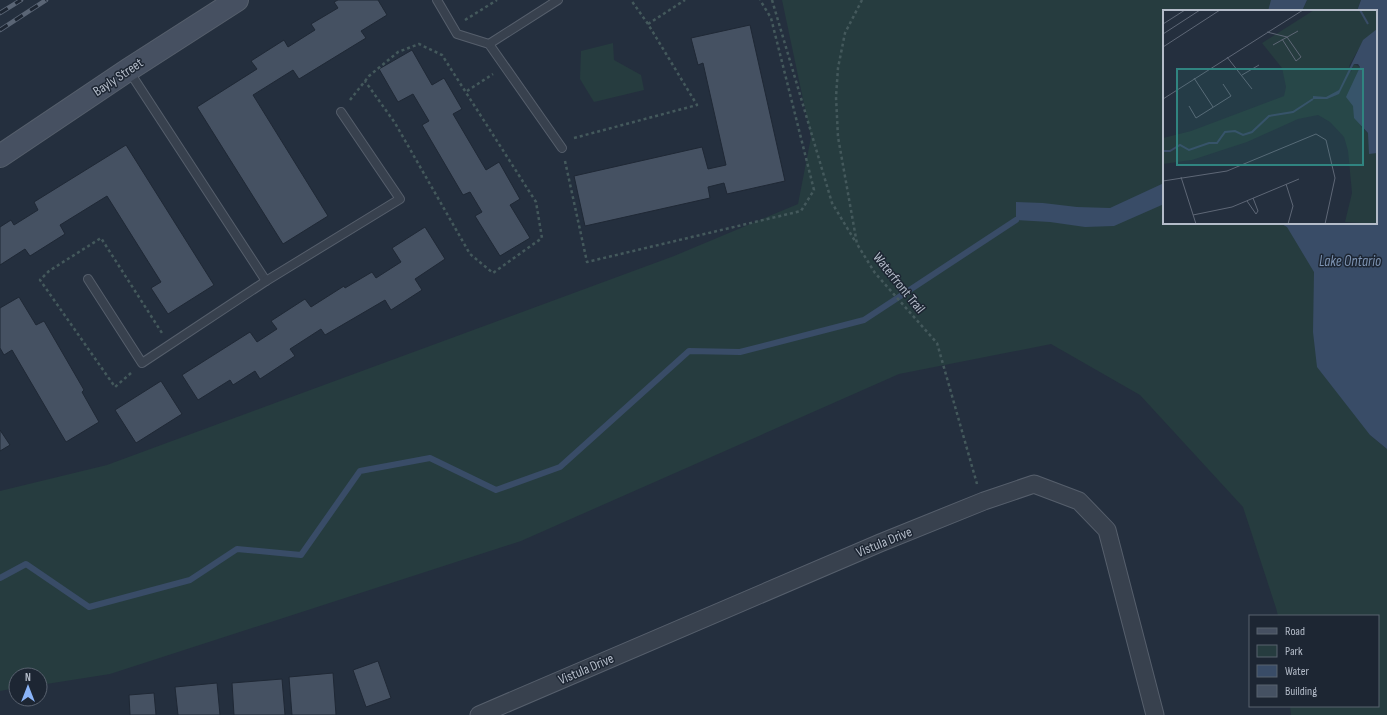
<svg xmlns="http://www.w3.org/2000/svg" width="1387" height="715" viewBox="0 0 1387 715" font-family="'Sofia Sans Condensed',sans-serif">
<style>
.green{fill:#263c3f}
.water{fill:#394c67}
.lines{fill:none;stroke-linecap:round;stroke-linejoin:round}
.stream{stroke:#394c67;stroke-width:6}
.building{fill:#455162;stroke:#1f2835}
.service-casing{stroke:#565f6c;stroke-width:10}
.minor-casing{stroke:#565f6c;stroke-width:19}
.secondary-casing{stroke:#565f6c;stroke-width:24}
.path{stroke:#44595c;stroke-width:2.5;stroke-dasharray:3 3;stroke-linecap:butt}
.service{stroke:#38414e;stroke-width:8}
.minor{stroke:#38414e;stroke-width:17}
.secondary{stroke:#465061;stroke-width:22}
.rail-casing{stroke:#5a6575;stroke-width:4.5}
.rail{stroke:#1d2633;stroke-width:3;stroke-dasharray:9;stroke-linecap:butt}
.labels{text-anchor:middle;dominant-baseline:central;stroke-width:3;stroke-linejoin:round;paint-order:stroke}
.street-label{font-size:14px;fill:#b4bcc9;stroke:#1d2633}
.water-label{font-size:15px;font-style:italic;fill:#7c92b1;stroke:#1d2633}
.inset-river{fill:none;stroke:#394c67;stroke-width:2}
.inset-road{fill:none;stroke:#5e6776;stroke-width:1}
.view{fill:#308480;fill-opacity:0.15;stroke:#308480;stroke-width:2}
.inset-edge{fill:none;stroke:#b4bcc9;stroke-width:2}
</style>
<rect width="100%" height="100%" fill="#242f3e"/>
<!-- green -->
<g class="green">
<path d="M782 0H1287L1291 11H1164V223H1318L1370 435 1387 449V715H1291L1290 706H1378V616H1278L1276 608 1243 507 1140 395 1051 344 899 374 521 541 110 674 40 685V675H16V688L0 691V491L107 465 674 256 798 204 811 137Z"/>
<path d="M1307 0H1361L1357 11H1302Z"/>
<path d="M613 43 614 60 641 75 644 90 594 102 580 79 581 51Z"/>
</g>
<!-- water -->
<g class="water">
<path d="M1271 0H1307L1302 11H1268Z"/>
<path d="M1361 0H1387V449L1370 435 1317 367 1313 332 1314 272 1287 227 1280 223H1376V11H1357Z"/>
<path d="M1164 183V204L1114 226 1085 227 1050 222 1016 220V202L1043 203 1077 207 1110 208Z"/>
</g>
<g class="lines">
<!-- stream -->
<path class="stream" d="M0 578 26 564 89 607 190 580 237 549 301 555 360 471 430 458 496 490 560 467 689 351 740 352 864 320 1016 220"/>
</g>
<!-- building -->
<g class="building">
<path d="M338 0H378L387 15 361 31 366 38 299 79 293 70 253 95 328 216 283 244 197 107 257 69 251 61 284 40 288 47 315 30 311 24 338 8 334 2Z"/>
<path d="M750 25 785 181 727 194 724 183 708 187 710 198 585 226 574 176 702 147 708 169 726 165 703 63 698 65 691 38Z"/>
<path d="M412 50 432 85 444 78 462 109 453 114 486 170 499 162 520 199 510 205 530 238 500 256 475 216 482 212 470 192 463 195 422 125 429 121 413 94 398 102 379 69Z"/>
<path d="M126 145 214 285 168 314 151 288 161 282 107 196 60 225 65 234 30 256 25 249 0 265V227L11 220 14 225 38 210 34 202Z"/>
<path d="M425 227 445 259 415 279 422 290 391 310 385 300 325 335 321 329 290 349 295 356 260 379 255 371 233 385 230 380 198 400 182 375 250 332 257 342 277 329 271 321 305 299 311 307 344 286 345 288 372 272 376 278 401 262 392 248Z"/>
<path d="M19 297 36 325 44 321 84 390 82 392 99 422 66 442 12 350 4 355 0 348V308Z"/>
<path d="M161 381 182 414 136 443 115 410Z"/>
<path d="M0 430 10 445 0 451Z"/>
<path d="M378 661 391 698 366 707 353 670Z"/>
<path d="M333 673 336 715H292L289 677Z"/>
<path d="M282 679 285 715H234L232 683Z"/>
<path d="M217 683 220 715H178L175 687Z"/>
<path d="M154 693 156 715H130L129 695Z"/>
</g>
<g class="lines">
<!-- service casing -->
<g class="service-casing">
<g id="service">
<path d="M437 0 457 34 489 44 562 148"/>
<path d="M489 44 558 0"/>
<path d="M129 71 266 281"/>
<path d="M88 279 142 363 266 281 400 199 341 112"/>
</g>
</g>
<!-- minor casing -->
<g class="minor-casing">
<path id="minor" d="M479 715 880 543 984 501 1034 484 1079 501 1107 530 1155 715"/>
</g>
<!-- secondary casing -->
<g class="secondary-casing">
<path id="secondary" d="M0 156 128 70 237 0"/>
</g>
<!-- path -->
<g class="path">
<path d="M772 0 832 203 855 241"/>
<path d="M862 0 845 33 838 68 836 97 838 137 857 244 875 273 937 343 977 484"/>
<path d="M465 20 497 0"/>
<path d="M648 24 685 0"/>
<path d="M467 91 493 74"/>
<path d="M350 100 369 76 398 52 419 44 442 55 536 202 542 238 493 273 470 254 395 123 365 81"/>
<path d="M574 138 697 105 648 24 631 0"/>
<path d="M565 161 587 262 801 211 814 190 771 18 760 0"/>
<path d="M131 373 115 387 40 280 49 271 101 238 162 333"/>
</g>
<!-- service -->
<use href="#service" class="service"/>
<!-- minor -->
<use href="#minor" class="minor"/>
<!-- secondary -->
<use href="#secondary" class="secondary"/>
<!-- rail casing -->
<g class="rail-casing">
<g id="rail">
<path d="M0 13 21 0"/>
<path d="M0 30 46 0"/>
</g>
</g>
<!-- rail -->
<use href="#rail" class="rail"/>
</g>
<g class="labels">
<!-- street labels -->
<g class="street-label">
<text transform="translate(118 77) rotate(-34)">Bayly Street</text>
<text transform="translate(899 283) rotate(51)">Waterfront Trail</text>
<text transform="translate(884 542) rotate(-22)">Vistula Drive</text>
<text transform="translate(586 669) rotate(-23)">Vistula Drive</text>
</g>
<!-- water labels -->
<g class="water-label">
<text x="1350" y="261">Lake Ontario</text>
</g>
</g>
<!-- overview -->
<g transform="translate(1163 10)">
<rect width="214" height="214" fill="#242f3e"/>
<path d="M151 0H214V19L194 42 186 56 188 62 191 54 197 57 191 72 198 117 205 123 214 125V214L182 212 189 183 185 141 181 127 167 112 155 105 135 109 84 132 29 150 0 154V128L28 121 121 86 123 77 119 58 99 33Z" fill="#263c3f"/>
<path d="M214 19V143L206 144 205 123 191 108 190 96 183 87 197 57 195 54H191L176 84 164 89H150V86L163 87 176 80 200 30Z" fill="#394c67"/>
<path class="inset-river" d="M197 0 205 14M0 141H7L17 135 26 140 46 133H54L62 122 72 121 80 125 89 122 106 106 130 102 150 89"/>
<path class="inset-road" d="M0 14 22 0M104 22 124 27 138 47 133 51 119 29M0 24 37 0M110 35 135 21M0 37 57 0M64 47 89 79M79 65 96 55M31 68 50 97M0 89 140 0M26 96 33 108 68 86 60 74M18 167 33 214M0 171 64 161 153 124 163 130 172 168 162 214M123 174 130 196 125 214M84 191 93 204 95 201 90 188M30 205 69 197 136 169"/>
<path class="view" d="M14 59H200V155H14Z"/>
<rect width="214" height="214" class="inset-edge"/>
</g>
<!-- legend -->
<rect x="1249" y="615" width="130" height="92" fill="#1d2633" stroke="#59626f"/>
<rect x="1257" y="628" width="20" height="6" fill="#465061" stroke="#59626f"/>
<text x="1285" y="635" font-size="12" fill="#b4bcc9">Road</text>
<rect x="1257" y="645" width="20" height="12" fill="#263c3f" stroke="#59626f"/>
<text x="1285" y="655" font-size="12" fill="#b4bcc9">Park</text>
<rect x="1257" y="665" width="20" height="12" fill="#394c67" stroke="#59626f"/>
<text x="1285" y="675" font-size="12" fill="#b4bcc9">Water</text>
<rect x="1257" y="685" width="20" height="12" fill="#455162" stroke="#59626f"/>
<text x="1285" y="695" font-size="12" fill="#b4bcc9">Building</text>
<!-- north arrow -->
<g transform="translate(28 687)"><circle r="19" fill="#1d2633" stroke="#59626f"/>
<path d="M0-3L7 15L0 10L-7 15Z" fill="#8ab4f8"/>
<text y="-6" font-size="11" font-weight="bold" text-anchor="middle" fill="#b4bcc9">N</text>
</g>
</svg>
